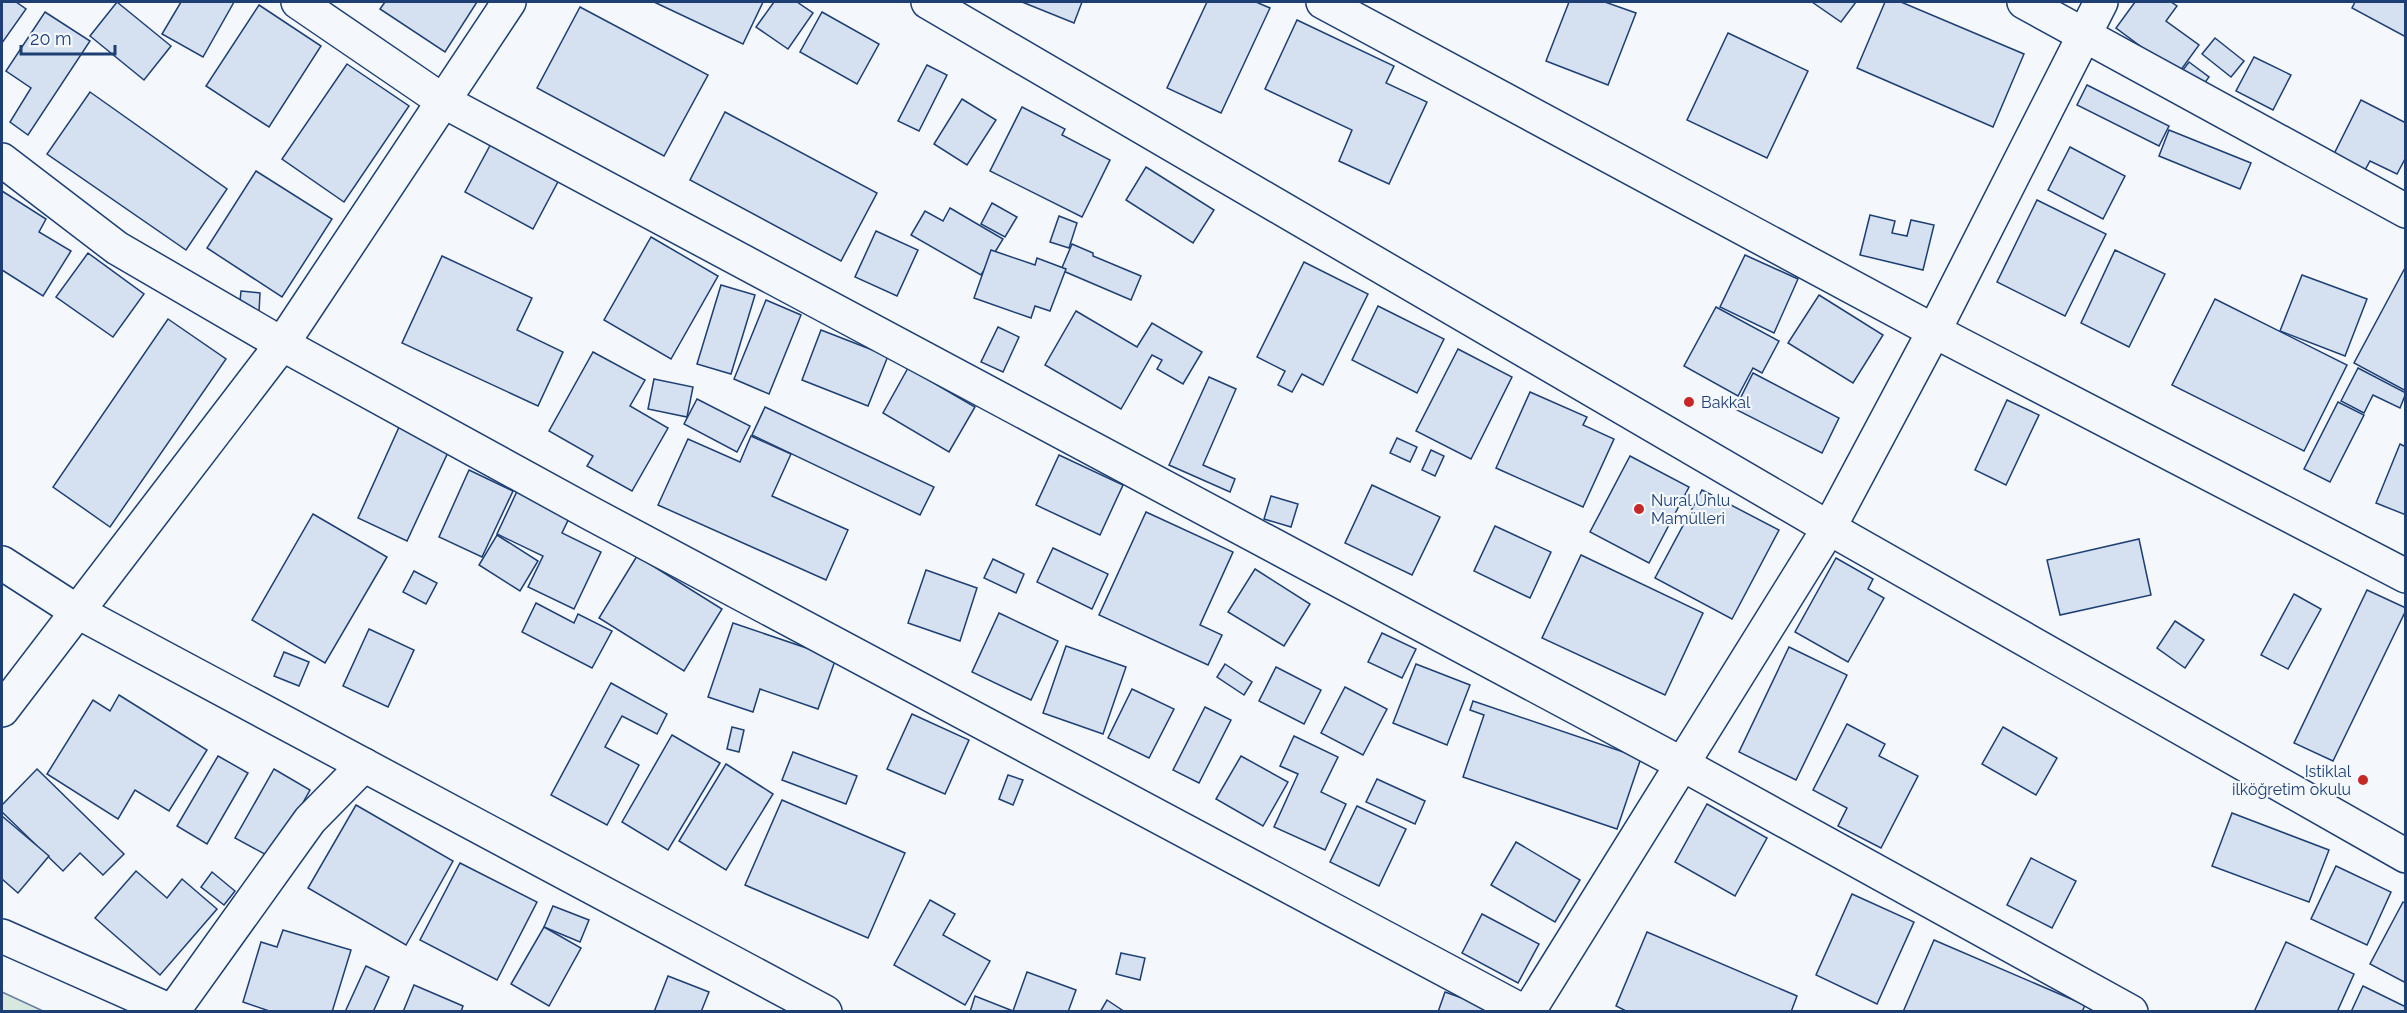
<svg xmlns="http://www.w3.org/2000/svg" width="2407" height="1013" viewBox="0 0 2407 1013" font-family="Raleway,sans-serif">
<style>
.green{fill:#d7e8df;stroke:#687fa3;stroke-width:1.5}
.building{fill:#d5e0f0;stroke:#1d3f73;stroke-width:1.5}
.lines{fill:none;stroke-linecap:round;stroke-linejoin:round}
.minor-casing{stroke:#1d3f73;stroke-width:36}
.minor{stroke:#f4f7fb;stroke-width:33}
.poi-dot{fill:#c62828;stroke:#f4f7fb;stroke-width:2}
.labels{text-anchor:middle;dominant-baseline:central;stroke-width:4.5;stroke-linejoin:round;paint-order:stroke}
.poi-label{font-size:16px;fill:#1d3f73;stroke:#f4f7fb;text-anchor:start}
</style>
<rect width="100%" height="100%" fill="#f4f7fb"/>
<!-- green -->
<path class="green" d="M2 992 43 1011H2Z"/>
<!-- building -->
<g class="building">
<path d="M2 2H16L26 9 2 43Z"/>
<path d="M117 2 171 46 144 80 90 36Z"/>
<path d="M181 2H234L203 57 162 34Z"/>
<path d="M385 2H477L445 52 380 9Z"/>
<path d="M654 2H763L743 44Z"/>
<path d="M774 2H797L813 13 788 49 756 27Z"/>
<path d="M1022 2H1082L1074 23Z"/>
<path d="M1207 2H1256L1270 8 1221 113 1167 88Z"/>
<path d="M1569 2H1605L1636 13 1608 85 1546 61Z"/>
<path d="M1812 2H1856L1841 22Z"/>
<path d="M1885 2H1901L2024 54 1993 127 1857 68Z"/>
<path d="M2135 2H2171L2177 6 2166 21 2199 45 2178 74 2116 28Z"/>
<path d="M2355 2H2406V37L2352 8Z"/>
<path d="M259 5 321 46 269 127 206 86Z"/>
<path d="M580 7 708 75 664 156 537 88Z"/>
<path d="M45 12 90 41 28 135 10 122 31 88 6 71Z"/>
<path d="M822 12 879 44 857 84 800 52Z"/>
<path d="M1297 20 1394 66 1386 83 1427 102 1389 184 1339 161 1352 130 1265 89Z"/>
<path d="M1728 33 1808 71 1767 158 1687 120Z"/>
<path d="M2215 38 2244 61 2231 77 2202 54Z"/>
<path d="M2254 57 2291 75 2273 110 2236 91Z"/>
<path d="M2189 62 2209 77 2199 91 2179 75Z"/>
<path d="M347 64 409 106 344 202 282 159Z"/>
<path d="M927 65 947 75 919 131 898 121Z"/>
<path d="M2087 85 2169 126 2159 146 2077 105Z"/>
<path d="M90 92 227 189 186 250 47 154Z"/>
<path d="M962 99 996 120 967 165 934 144Z"/>
<path d="M2361 100 2406 123V157L2397 174 2370 161 2365 170 2334 154Z"/>
<path d="M1022 107 1065 129 1062 135 1110 160 1082 217 990 171Z"/>
<path d="M725 112 877 193 841 261 690 180Z"/>
<path d="M2169 130 2251 163 2240 189 2159 156Z"/>
<path d="M493 140 561 176 533 229 465 192Z"/>
<path d="M2070 147 2125 176 2103 219 2048 190Z"/>
<path d="M1146 167 1214 210 1193 243 1126 200Z"/>
<path d="M256 171 332 219 282 297 207 248Z"/>
<path d="M2 191 46 219 39 232 71 251 43 296 2 270Z"/>
<path d="M2037 200 2106 234 2065 316 1997 282Z"/>
<path d="M992 203 1017 217 1005 237 981 224Z"/>
<path d="M950 208 1003 239 981 275 911 235 925 211 943 221Z"/>
<path d="M1870 215 1895 221 1892 233 1907 236 1911 220 1934 225 1923 270 1860 255Z"/>
<path d="M1059 216 1077 223 1069 248 1050 242Z"/>
<path d="M876 231 918 250 897 296 855 277Z"/>
<path d="M651 237 718 276 671 359 604 320Z"/>
<path d="M1072 244 1093 253V256L1141 276 1131 300 1061 270Z"/>
<path d="M991 250 1035 265 1037 258 1066 269 1050 311 1035 306 1031 318 974 298Z"/>
<path d="M2115 250 2165 274 2129 347 2081 323Z"/>
<path d="M88 253 144 294 113 337 56 297Z"/>
<path d="M1745 255 1798 279 1774 333 1720 307Z"/>
<path d="M442 256 532 298 517 330 563 352 538 406 402 343Z"/>
<path d="M1304 262 1368 294 1323 385 1302 374 1292 392 1278 385 1285 371 1257 357Z"/>
<path d="M2406 266V391L2354 363Z"/>
<path d="M2302 275 2367 299 2345 356 2280 331Z"/>
<path d="M721 285 755 295 731 374 697 364Z"/>
<path d="M241 291 260 293 259 312 239 311Z"/>
<path d="M1819 295 1883 335 1853 383 1788 343Z"/>
<path d="M2215 299 2347 365 2304 451 2172 385Z"/>
<path d="M766 300 801 315 769 394 734 379Z"/>
<path d="M1378 306 1444 339 1417 393 1352 360Z"/>
<path d="M1716 307 1779 341 1762 373 1753 368 1738 396 1684 366Z"/>
<path d="M1076 311 1137 347 1152 323 1202 352 1183 384 1157 369 1162 360 1152 355 1121 409 1045 365Z"/>
<path d="M168 319 226 359 110 527 53 487Z"/>
<path d="M998 327 1019 337 1003 372 981 362Z"/>
<path d="M821 330 888 356 868 406 802 380Z"/>
<path d="M1458 349 1512 377 1471 459 1416 431Z"/>
<path d="M593 352 645 380 630 406 668 428 632 491 587 466 593 456 549 431Z"/>
<path d="M908 368 975 407 949 452 883 413Z"/>
<path d="M2358 368 2406 393 2400 408 2373 395 2364 413 2341 401Z"/>
<path d="M1753 373 1839 418 1822 453 1735 409Z"/>
<path d="M1209 377 1236 389 1203 465 1235 479 1230 492 1169 465Z"/>
<path d="M654 379 693 387 687 417 648 409Z"/>
<path d="M1530 392 1587 417 1583 425 1614 439 1583 507 1496 468Z"/>
<path d="M697 399 750 426 737 452 684 424Z"/>
<path d="M2007 400 2039 415 2006 485 1975 470Z"/>
<path d="M2338 402 2364 415 2330 482 2304 469Z"/>
<path d="M765 407 934 487 920 515 752 435Z"/>
<path d="M400 425 450 448 407 541 358 518Z"/>
<path d="M751 436 791 454 772 496 848 530 826 580 658 505 688 439 740 462Z"/>
<path d="M1397 438 1417 447 1410 462 1390 453Z"/>
<path d="M2400 444 2406 447V515L2376 503Z"/>
<path d="M1431 450 1444 456 1435 476 1422 470Z"/>
<path d="M1059 455 1123 485 1100 535 1036 505Z"/>
<path d="M1630 456 1689 487 1649 563 1590 532Z"/>
<path d="M469 470 513 491 482 557 439 537Z"/>
<path d="M1372 485 1440 517 1412 575 1345 543Z"/>
<path d="M519 487 572 512 562 533 601 552 574 609 528 587 543 556 497 534Z"/>
<path d="M1702 490 1779 530 1732 619 1655 578Z"/>
<path d="M1271 496 1298 504 1291 527 1264 519Z"/>
<path d="M1146 512 1233 552 1200 625 1222 635 1208 665 1099 615Z"/>
<path d="M313 514 387 557 325 663 252 620Z"/>
<path d="M1495 526 1551 552 1530 598 1474 571Z"/>
<path d="M497 535 538 561 520 591 479 565Z"/>
<path d="M2139 539 2151 595 2060 615 2047 560Z"/>
<path d="M1053 548 1108 574 1092 609 1037 582Z"/>
<path d="M1581 555 1703 613 1665 695 1542 638Z"/>
<path d="M637 556 722 609 684 671 599 618Z"/>
<path d="M1836 558 1873 579 1868 589 1884 598 1848 662 1795 632Z"/>
<path d="M993 559 1024 574 1016 593 984 578Z"/>
<path d="M1255 569 1310 604 1284 646 1228 612Z"/>
<path d="M926 570 977 588 960 641 908 623Z"/>
<path d="M414 571 437 583 426 604 403 592Z"/>
<path d="M2367 590 2406 608V610L2333 761 2294 743Z"/>
<path d="M2294 594 2321 609 2288 669 2261 655Z"/>
<path d="M536 603 574 623 578 614 612 631 592 668 522 632Z"/>
<path d="M999 613 1058 641 1031 700 972 672Z"/>
<path d="M2175 621 2204 640 2185 668 2157 648Z"/>
<path d="M733 623 836 658 818 709 760 689 753 712 708 697Z"/>
<path d="M369 629 414 650 388 707 343 686Z"/>
<path d="M1382 633 1416 649 1402 678 1368 662Z"/>
<path d="M1066 646 1126 667 1103 734 1043 713Z"/>
<path d="M1789 647 1847 675 1796 780 1739 752Z"/>
<path d="M284 652 309 662 299 686 274 676Z"/>
<path d="M1225 664 1252 682 1244 695 1217 677Z"/>
<path d="M1416 664 1470 685 1447 745 1393 723Z"/>
<path d="M1276 667 1321 690 1304 724 1259 701Z"/>
<path d="M611 683 667 714 657 734 622 716 605 747 639 765 607 825 551 795Z"/>
<path d="M1345 687 1387 709 1363 755 1321 733Z"/>
<path d="M1132 689 1174 709 1149 758 1108 738Z"/>
<path d="M119 695 207 750 169 811 135 790 118 819 47 774 93 700 110 711Z"/>
<path d="M1473 701 1641 758 1617 829 1463 777 1484 715 1470 710Z"/>
<path d="M1205 707 1231 720 1199 783 1173 770Z"/>
<path d="M912 714 969 740 945 794 887 769Z"/>
<path d="M1847 724 1885 744 1879 756 1918 776 1881 848 1838 826 1847 808 1813 790Z"/>
<path d="M732 727 744 730 739 752 727 749Z"/>
<path d="M2003 727 2057 758 2036 795 1982 764Z"/>
<path d="M672 735 720 763 668 850 622 822Z"/>
<path d="M1294 736 1338 757 1321 792 1346 804 1325 850 1274 827 1298 774 1280 766Z"/>
<path d="M793 752 857 776 846 804 782 780Z"/>
<path d="M218 756 248 773 207 844 177 826Z"/>
<path d="M1241 756 1288 782 1263 826 1216 799Z"/>
<path d="M726 764 773 794 726 870 679 841Z"/>
<path d="M37 769 124 854 103 875 80 853 63 871 2 812V805Z"/>
<path d="M274 769 310 790 272 858 235 838Z"/>
<path d="M1008 775 1023 780 1013 805 999 799Z"/>
<path d="M1377 779 1425 801 1415 824 1366 802Z"/>
<path d="M782 800 905 853 868 938 745 885Z"/>
<path d="M1707 804 1767 838 1735 896 1675 862Z"/>
<path d="M356 805 453 861 406 945 308 888Z"/>
<path d="M1357 806 1406 829 1379 886 1330 862Z"/>
<path d="M2232 813 2329 850 2309 902 2212 866Z"/>
<path d="M2 816 49 856 18 893 2 879Z"/>
<path d="M1516 842 1580 880 1555 922 1491 885Z"/>
<path d="M2031 858 2076 881 2052 928 2007 905Z"/>
<path d="M460 863 537 902 497 980 420 940Z"/>
<path d="M2336 866 2391 892 2367 945 2311 919Z"/>
<path d="M136 871 167 898 182 879 217 909 160 975 95 918Z"/>
<path d="M212 872 235 891 224 905 201 887Z"/>
<path d="M1852 894 1914 922 1877 1004 1816 975Z"/>
<path d="M930 900 955 914 943 935 990 961 965 1005 894 965Z"/>
<path d="M2403 902 2406 904V983L2370 964Z"/>
<path d="M553 906 589 920 580 942 544 927Z"/>
<path d="M1482 914 1539 944 1518 983 1462 953Z"/>
<path d="M544 927 581 948 549 1006 511 984Z"/>
<path d="M283 930 351 950 332 1012H272L243 1002 261 942 277 947Z"/>
<path d="M1647 932 1797 996 1791 1012H1628L1616 1006Z"/>
<path d="M1934 940 2085 1005 2082 1012H1903Z"/>
<path d="M2286 942 2354 974 2337 1012H2254Z"/>
<path d="M1121 953 1145 958 1140 980 1116 974Z"/>
<path d="M366 966 389 977 373 1012H345Z"/>
<path d="M1027 972 1076 990 1068 1012H970L975 996 1013 1011Z"/>
<path d="M668 976 709 992 701 1012H654Z"/>
<path d="M414 985 463 1006 461 1012H403Z"/>
<path d="M2363 986 2406 1007V1012H2351Z"/>
<path d="M1445 992 1490 1008 1489 1012H1438Z"/>
<path d="M1107 1000 1125 1012H1100Z"/>
</g>
<g class="lines">
<!-- minor casing -->
<g class="minor-casing">
<g id="minor">
<path d="M298 2 443 101 1682 764 2131 1012"/>
<path d="M928 2 1829 528 2406 856"/>
<path d="M1323 2 1934 331 2406 576"/>
<path d="M2024 2 2406 211"/>
<path d="M2 160 117 248 282 344 590 513 1524 1012"/>
<path d="M2 563 78 612 825 1012"/>
<path d="M2 710 282 344 509 2"/>
<path d="M2 936 173 1012"/>
<path d="M173 1011 310 820 364 765"/>
<path d="M1528 1012 1829 528 1934 331 2101 2"/>
</g>
</g>
<!-- minor -->
<use href="#minor" class="minor"/>
</g>
<!-- markers -->
<g class="poi-dot">
<circle cx="1689" cy="402" r="6"/>
<circle cx="1639" cy="509" r="6"/>
<circle cx="2363" cy="780" r="6"/>
</g>
<g class="labels">
<!-- poi labels -->
<g class="poi-label">
<text x="1701" y="402">Bakkal</text>
<text x="1651" y="500">Nural Unlu<tspan x="1651" dy="18">Mamülleri</tspan></text>
<text x="2351" y="771" text-anchor="end">Istiklal<tspan x="2351" dy="18">ilköğretim okulu</tspan></text>
</g>
</g>
<!-- border -->
<rect width="2407" height="1013" fill="none" stroke="#1d3f73" stroke-width="6"/>
<!-- scale -->
<path d="M21 45v9h94v-9" fill="none" stroke="#1d3f73" stroke-width="3"/>
<text x="30" y="45" font-size="18" fill="#1d3f73" stroke="#f4f7fb" stroke-width="4.5" paint-order="stroke">20 m</text>
</svg>
